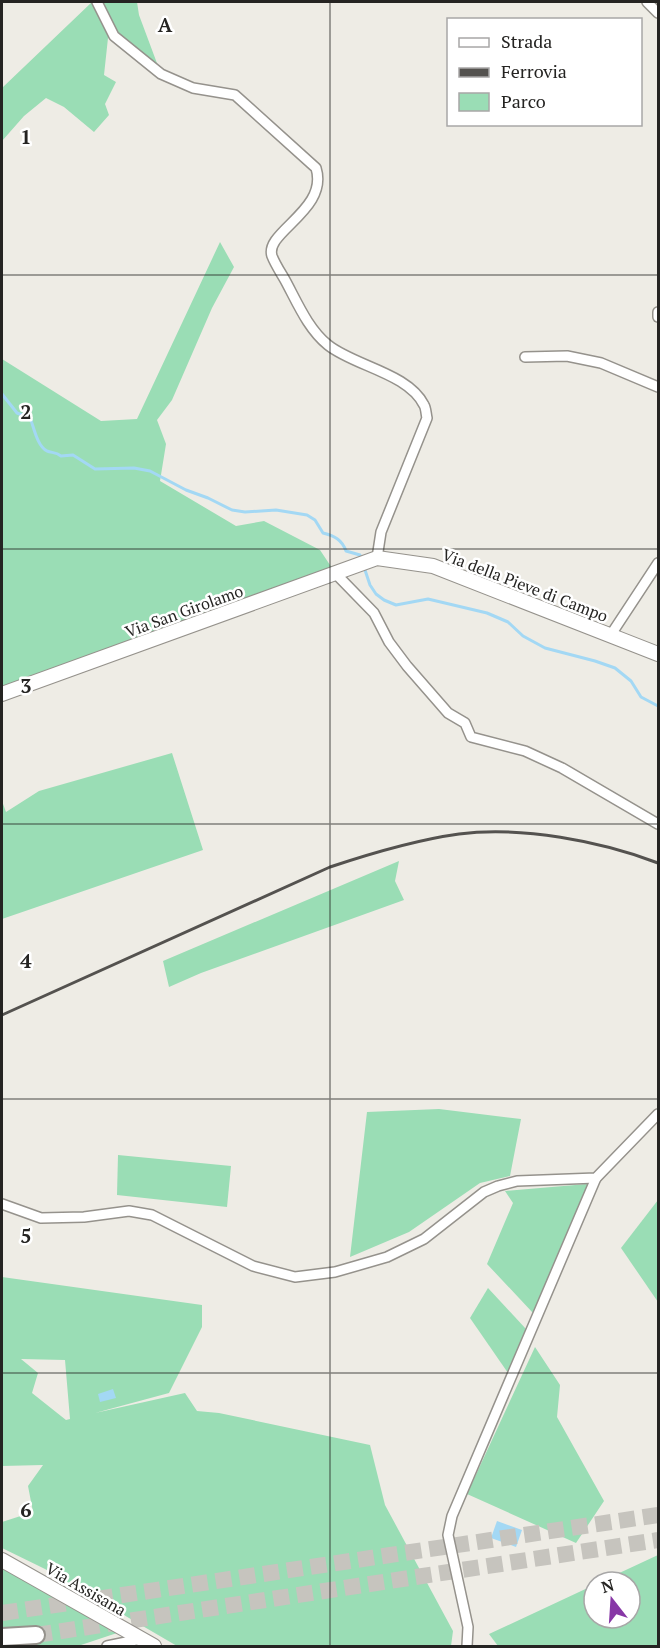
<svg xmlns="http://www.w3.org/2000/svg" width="660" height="1648" viewBox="0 0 660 1648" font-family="'PT Serif',serif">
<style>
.green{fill:#9addb5;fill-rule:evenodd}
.water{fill:#a3d8f4}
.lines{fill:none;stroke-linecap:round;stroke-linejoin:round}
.stream{stroke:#a3d8f4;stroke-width:3}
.highway-tunnel{stroke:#c6c4be;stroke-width:16;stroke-dasharray:16 8;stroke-linecap:butt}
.street-casing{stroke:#95928c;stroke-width:12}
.secondary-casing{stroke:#95928c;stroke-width:16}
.highway-casing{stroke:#95928c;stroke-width:20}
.street{stroke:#fff;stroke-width:9}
.secondary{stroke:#fff;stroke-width:14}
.highway{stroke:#fff;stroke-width:16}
.rail{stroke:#54524f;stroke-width:3}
.grid{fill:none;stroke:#252422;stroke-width:1.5;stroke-opacity:0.55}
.labels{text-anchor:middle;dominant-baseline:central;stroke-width:5;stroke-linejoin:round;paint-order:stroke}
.street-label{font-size:16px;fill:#252422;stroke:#fff}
.grid-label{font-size:20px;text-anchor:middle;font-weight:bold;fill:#252422;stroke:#fff;stroke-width:5;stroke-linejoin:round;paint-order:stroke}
</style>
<rect width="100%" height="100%" fill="#eeece5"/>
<!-- green -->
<g class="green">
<path d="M92 2H137L139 15 161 74 114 36 108 38 104 75 116 82 105 104 109 115 94 132 64 107 46 98 24 116 2 141V88Z"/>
<path d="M220 242 234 267 212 308 172 400 157 420 166 444 160 481 236 526 264 521 320 550 336 574 2 694V359L101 421 137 419Z"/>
<path d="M172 753 203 850 2 919V801L6 812 39 791Z"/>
<path d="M399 861 395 881 404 900 201 973 169 987 163 961Z"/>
<path d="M439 1109 521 1119 510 1176 480 1183 409 1232 350 1257 367 1112Z"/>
<path d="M118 1155 231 1166 227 1207 117 1195Z"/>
<path d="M587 1184 588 1191 533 1313 487 1264 513 1203 505 1191Z"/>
<path d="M658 1200V1302L621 1248Z"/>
<path d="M2 1277 202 1305V1327L169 1393 95 1413 185 1393 197 1411 219 1413 370 1445 385 1505 453 1631 451 1646H177L45 1569 2 1548V1522L33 1512 28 1486 43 1465 2 1466ZM21 1359 65 1360 70 1419 66 1420 32 1393 38 1373Z"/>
<path d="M488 1288 526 1329 508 1373 470 1318Z"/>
<path d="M535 1347 560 1385 557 1417 604 1501 576 1543 467 1494Z"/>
<path d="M658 1555V1646H498L489 1634 594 1585V1618H630V1582H600Z"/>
<path d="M2 1568 117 1633 78 1646H2Z"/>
</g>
<!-- water -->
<g class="water">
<path d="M113 1389 116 1398 100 1402 98 1394Z"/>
<path d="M497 1521 522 1530 516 1547 491 1538Z"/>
</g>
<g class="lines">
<!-- stream -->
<g class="stream">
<path d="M2 394 17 413 30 418C34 427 37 446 47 451 52 453 56 452 61 456L73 455 95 469 134 468 150 471 186 490 208 498 232 510 245 512 276 510 307 515 315 520 323 533C335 536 342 540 346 551L360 555 362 560"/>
<path d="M364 567 370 585 376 594 384 600 396 605 428 599 487 613 508 622 523 636 545 648 595 661 615 668 631 681 641 697 658 706"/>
</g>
<!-- highway-tunnel -->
<g class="highway-tunnel">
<path d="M2 1613 658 1515"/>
<path d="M36 1635 658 1540"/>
</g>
<!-- street casing -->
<g class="street-casing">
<g id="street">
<path d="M97 2 114 36 161 74 193 88 235 95 316 168C329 210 264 232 272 256 275 264 281 273 285 280 297 302 308 329 328 345 354 366 408 373 424 405 426 408 426 414 427 418L381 532 377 558"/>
<path d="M647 2 658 13"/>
<path d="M658 312V317"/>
<path d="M525 357 567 356 601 363 658 387"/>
<path d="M336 574 374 613 389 642 407 666 448 713 465 723 471 737 525 751 562 768 658 824"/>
<path d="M610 636 658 563"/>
<path d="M2 1204 41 1218 84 1217 129 1211 152 1215 253 1266 295 1277 335 1272 387 1257 424 1239 484 1192 498 1186 517 1181 596 1178 658 1114"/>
<path d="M107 1646 141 1639"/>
<path d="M467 1646 468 1627 448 1535 452 1516 596 1178"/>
</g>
</g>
<!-- secondary casing -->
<g class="secondary-casing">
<g id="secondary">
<path d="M2 694 377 558 433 566 658 654"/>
<path d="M2 1560 154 1646"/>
</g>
</g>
<!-- highway casing -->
<g class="highway-casing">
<path id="highway" d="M2 1637 36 1635"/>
</g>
<!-- street -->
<use href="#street" class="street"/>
<!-- secondary -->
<use href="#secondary" class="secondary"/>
<!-- highway -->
<use href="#highway" class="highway"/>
<!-- rail -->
<path class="rail" d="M2 1015 330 867C372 853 415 840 459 834 521 826 601 841 658 863"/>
</g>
<!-- grid -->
<path class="grid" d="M330 2V1646M2 275H658M2 549H658M2 824H658M2 1099H658M2 1373H658"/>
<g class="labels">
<!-- street labels -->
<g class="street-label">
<text transform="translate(525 585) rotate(21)">Via della Pieve di Campo</text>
<text transform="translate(184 611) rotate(-20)">Via San Girolamo</text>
<text transform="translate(86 1589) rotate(30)">Via Assisana</text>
</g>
</g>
<g class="grid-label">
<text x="165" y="32">A</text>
<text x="26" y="144">1</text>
<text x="26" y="419">2</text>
<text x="26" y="693">3</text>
<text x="26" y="968">4</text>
<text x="26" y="1243">5</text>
<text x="26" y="1517">6</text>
</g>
<!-- border -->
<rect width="660" height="1648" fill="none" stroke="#252422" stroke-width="6"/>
<!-- legend -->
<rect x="447" y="18" width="195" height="108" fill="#ffffff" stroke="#a8a7a7" stroke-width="1.5"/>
<rect x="459" y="38" width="30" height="9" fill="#ffffff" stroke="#a8a7a7" stroke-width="1.5"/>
<text x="501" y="48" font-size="18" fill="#252422">Strada</text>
<rect x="459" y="68" width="30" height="9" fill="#54524f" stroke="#a8a7a7" stroke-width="1.5"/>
<text x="501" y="78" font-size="18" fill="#252422">Ferrovia</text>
<rect x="459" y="93" width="30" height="18" fill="#9addb5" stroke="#a8a7a7" stroke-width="1.5"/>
<text x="501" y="108" font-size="18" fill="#252422">Parco</text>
<!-- north arrow -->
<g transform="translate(612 1600) rotate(343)"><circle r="28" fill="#ffffff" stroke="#a8a7a7" stroke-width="1.5"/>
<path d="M0-4.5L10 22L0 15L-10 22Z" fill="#8737a6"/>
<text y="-9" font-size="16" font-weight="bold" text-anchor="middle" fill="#252422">N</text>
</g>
</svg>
